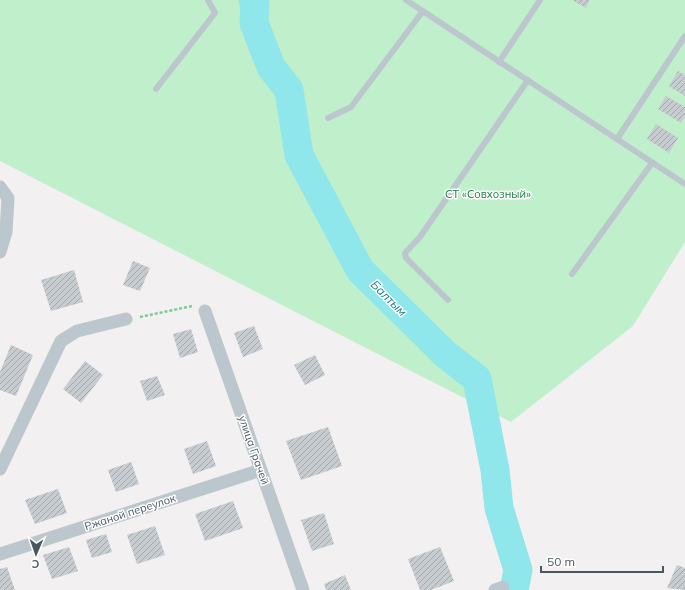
<svg xmlns="http://www.w3.org/2000/svg" width="685" height="590" viewBox="0 0 685 590" font-family="Mulish,sans-serif">
<style>
.garden{fill:#c0efcb}
.lines{fill:none;stroke-linecap:round;stroke-linejoin:round}
.river{stroke:#8fe6eb;stroke-width:29}
.building{fill:url(#building-hatch)}
.path{stroke:#79cc96;stroke-width:2.5;stroke-dasharray:3 2;stroke-linecap:butt}
.service{stroke:#bcc7cd;stroke-width:6}
.minor{stroke:#bcc7cd;stroke-width:13}
.labels{text-anchor:middle;dominant-baseline:central;stroke-width:3;stroke-linejoin:round;paint-order:stroke}
.park-label{font-size:11px;fill:#197f3c;stroke:#fff}
.street-label{font-size:11px;fill:#49575e;stroke:#fff}
.water-label{font-size:12px;font-style:italic;fill:#107d84;stroke:#fff}
</style>
<defs>
<pattern id="building-hatch" width="6" height="6" patternUnits="userSpaceOnUse"><rect width="6" height="6" fill="#c7ccd0"/><path d="M-1 1l2-2M0 6l6-6M5 7l2-2" fill="none" stroke="#a4a8ac"/></pattern>
</defs>
<rect width="100%" height="100%" fill="#f3f0f1"/>
<!-- garden -->
<path class="garden" d="M0 0H685V242L633 326 511 422 0 161Z"/>
<g class="lines">
<!-- river -->
<path class="river" d="M253 0 255 4 254 23 271 67 289 90 299 155 360 270 444 353 477 379 495 470 499 508 518 570 514 590"/>
</g>
<!-- building -->
<g class="building">
<path d="M572 0H590L586 8Z"/>
<path d="M678 71 685 75V96L669 86Z"/>
<path d="M666 96 685 107V116L681 123 658 109Z"/>
<path d="M656 124 678 138 669 153 647 139Z"/>
<path d="M133 261 150 268 140 291 123 285Z"/>
<path d="M74 270 83 302 51 311 41 280Z"/>
<path d="M254 326 263 349 243 357 234 333Z"/>
<path d="M191 329 198 352 180 358 173 334Z"/>
<path d="M11 345 33 355 16 396 0 390V372Z"/>
<path d="M315 355 325 375 305 385 294 365Z"/>
<path d="M85 361 103 375 81 403 63 389Z"/>
<path d="M157 376 165 395 147 401 140 381Z"/>
<path d="M328 427 342 466 301 480 286 441Z"/>
<path d="M207 441 216 466 193 474 184 449Z"/>
<path d="M131 462 139 484 116 492 108 470Z"/>
<path d="M58 489 67 513 35 524 25 500Z"/>
<path d="M233 501 243 528 205 541 195 514Z"/>
<path d="M324 513 334 544 312 551 301 520Z"/>
<path d="M155 526 165 555 137 564 127 535Z"/>
<path d="M106 534 112 552 92 558 86 540Z"/>
<path d="M69 547 78 571 52 579 43 555Z"/>
<path d="M440 547 454 581 431 590H420L408 559Z"/>
<path d="M677 565 685 568V590L667 588Z"/>
<path d="M7 567 15 590H0V569Z"/>
<path d="M345 575 351 590H326L324 584Z"/>
</g>
<g class="lines">
<!-- path -->
<path class="path" d="M140 317 192 306"/>
<!-- service -->
<g class="service">
<path d="M406 0 685 184"/>
<path d="M499 62 540 0"/>
<path d="M156 89 215 13 208 0"/>
<path d="M328 118 351 107 423 11"/>
<path d="M617 139 685 36"/>
<path d="M572 274 652 163"/>
<path d="M448 300 406 258 405 253 420 237 528 80"/>
</g>
<!-- minor -->
<g class="minor">
<path d="M0 187 8 198 6 232 0 252"/>
<path d="M205 311 303 590"/>
<path d="M0 469 61 341 77 331 126 319"/>
<path d="M0 554 261 470"/>
<path d="M495 590 503 587"/>
</g>
</g>
<g class="labels">
<!-- park labels -->
<g class="park-label">
<text x="488" y="194">СТ «Совхозный»</text>
</g>
<!-- street labels -->
<g class="street-label">
<text transform="translate(254 450) rotate(71)">улица Грачей</text>
<text transform="translate(130 512) rotate(-18)">Ржаной переулок</text>
</g>
<!-- water labels -->
<g class="water-label">
<text transform="translate(389 298) rotate(45)">Балтым</text>
</g>
</g>
<!-- north arrow -->
<g transform="translate(36 554) rotate(182)" stroke="#ffffff" stroke-width="3" paint-order="stroke">
<path d="M0-3L7 15L0 10L-7 15Z" fill="#49575e"/>
<text y="-6" font-size="11" font-weight="bold" text-anchor="middle" fill="#49575e">С</text>
</g>
<!-- scale -->
<path d="M541 566v6h122v-6" fill="none" stroke="#49575e" stroke-width="2"/>
<text x="547" y="566" font-size="12" fill="#49575e" stroke="#ffffff" stroke-width="3" paint-order="stroke">50 m</text>
</svg>
